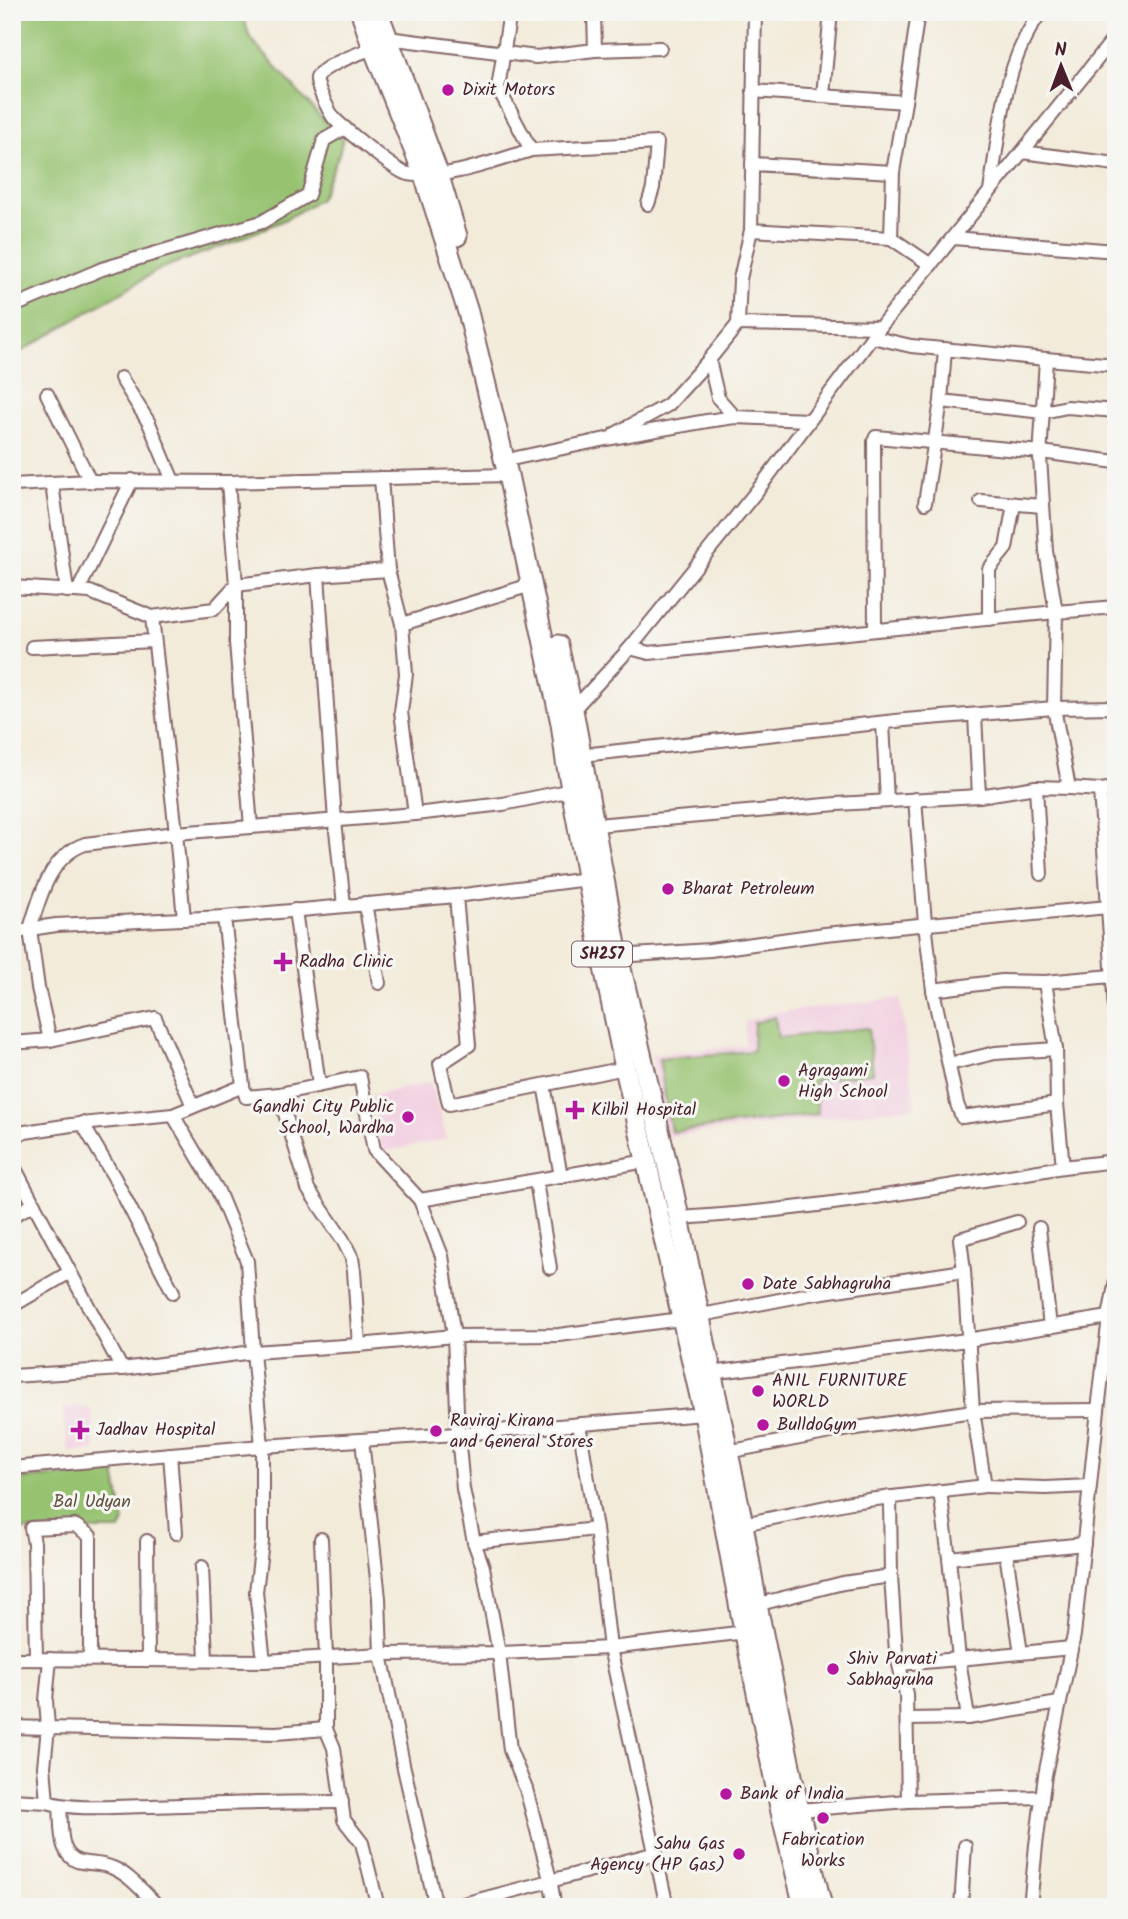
<svg xmlns="http://www.w3.org/2000/svg" width="1128" height="1919" viewBox="0 0 1128 1919" font-family="Kalam,sans-serif">
<style>
.built{fill:#f2cfe0}
.green{fill:#97c371;stroke:#70714e;stroke-width:2}
.lines{fill:none;stroke-linecap:round;stroke-linejoin:round}
.minor-casing{stroke:#856668;stroke-width:16}
.primary-casing{stroke:#856668;stroke-width:23}
.minor{stroke:#fff;stroke-width:12}
.primary{stroke:#fff;stroke-width:19}
.poi-dot{fill:#b5179e;stroke:#f6f6f2;stroke-width:2.5}
.labels{text-anchor:middle;dominant-baseline:central;stroke-width:6;stroke-linejoin:round;paint-order:stroke}
.shield{fill:#f6f6f2;stroke:#7e6067;stroke-width:2}
.shield-label{font-size:16px;font-weight:bold;fill:#4a1f2b}
.poi-label{font-size:18px;fill:#4a1f2b;stroke:#f6f6f2;text-anchor:start}
.park-label{font-size:18px;fill:#615040;stroke:#f6f6f2}
</style>
<rect width="100%" height="100%" fill="#f6f6f2"/>
<filter id="ink" filterUnits="userSpaceOnUse"><feTurbulence type="fractalNoise" baseFrequency=".0143" numOctaves="2"/><feDisplacementMap in="SourceGraphic" scale="14" xChannelSelector="R" yChannelSelector="G"/><feConvolveMatrix kernelMatrix="1 2 1 2 8 2 1 2 1" color-interpolation-filters="sRGB"/></filter>
<filter id="wash" filterUnits="userSpaceOnUse"><feTurbulence type="fractalNoise" baseFrequency=".00686" numOctaves="4" result="noise"/><feDisplacementMap in="SourceGraphic" scale="28" xChannelSelector="R" yChannelSelector="G"/><feGaussianBlur stdDeviation="1.57" result="paint"/><feColorMatrix in="noise" values="0 0 0 0 0 0 0 0 0 0 0 0 0 0 0 0 0 1.4 0 .05"/><feComposite in="paint" operator="in"/></filter>
<g filter="url(#wash)">
<rect width="100%" height="100%" fill="#f3ebda"/>
<!-- built -->
<g class="built">
<path d="M900 998 915 1107 665 1137 652 1055 745 1045V1021L772 1013Z"/>
<path d="M430 1082 447 1139 382 1152 371 1096Z"/>
<path d="M79 1406 92 1410 95 1450 69 1452 62 1409Z"/>
</g>
<!-- green -->
<g class="green">
<path d="M12 12H242L250 38 317 113 343 138 339 154 320 199 284 220 230 243 162 268 12 357Z"/>
<path d="M775 1017 778 1038 868 1028 873 1073 814 1081 818 1114 671 1132 659 1059 753 1051 754 1023Z"/>
<path d="M115 1472 124 1522 120 1530H12V1480Z"/>
</g>
</g>
<g filter="url(#ink)">
<g class="lines">
<!-- minor casing -->
<g class="minor-casing">
<g id="minor">
<path d="M755 12 751 230 891 238 931 265"/>
<path d="M388 38 536 57 595 50 594 12"/>
<path d="M373 48C361 53 321 66 317 78 315 84 329 111 333 117 340 126 395 170 405 173 437 183 499 160 531 150L498 88 510 12"/>
<path d="M595 50 660 48"/>
<path d="M753 91 905 102 918 12"/>
<path d="M823 95 831 12"/>
<path d="M531 150 657 143 653 188 648 204"/>
<path d="M1022 152 1116 164"/>
<path d="M752 164 893 172"/>
<path d="M990 191C1000 130 1003 63 1041 12"/>
<path d="M751 230 740 279 738 324 880 327"/>
<path d="M891 238 893 172 905 102"/>
<path d="M953 238 1116 251"/>
<path d="M12 307 102 269 262 222 308 195 324 140 345 128"/>
<path d="M1046 359 1116 365"/>
<path d="M709 360 718 398 735 417"/>
<path d="M121 378 149 423 173 481"/>
<path d="M47 394 90 481"/>
<path d="M941 401 1043 412 1067 407 1116 411"/>
<path d="M615 434 668 405 709 360 738 324"/>
<path d="M516 458 606 439 707 421 735 417 809 420"/>
<path d="M381 478 388 570"/>
<path d="M228 482 236 585 318 575 388 570 402 624 531 585"/>
<path d="M52 484 67 591"/>
<path d="M12 485 90 481 228 482 508 475"/>
<path d="M981 501 1043 506"/>
<path d="M925 503 941 401 945 349"/>
<path d="M318 575 335 821 344 905"/>
<path d="M236 585V642L251 827 415 814"/>
<path d="M236 585 214 609 152 617 176 833 251 827"/>
<path d="M12 587 90 592 152 617"/>
<path d="M78 591 132 480"/>
<path d="M989 619V569L1006 548 1014 504"/>
<path d="M402 624 406 674 401 712 415 814 503 804 572 790"/>
<path d="M875 629 874 441 876 437 1041 452 1116 462"/>
<path d="M32 647 154 641"/>
<path d="M630 648 649 653 1056 612 1046 551 1040 457 1046 359 911 346 872 337"/>
<path d="M570 713 630 648 760 487 872 337 1116 36"/>
<path d="M975 715 979 796"/>
<path d="M883 723 887 801"/>
<path d="M582 755 905 720 1054 708 1056 612 1116 607"/>
<path d="M1036 787 1041 874"/>
<path d="M1069 788 1100 790 1116 1025"/>
<path d="M1100 790 1116 788"/>
<path d="M915 799 925 923 933 990 957 1104 962 1117 1057 1104"/>
<path d="M596 825 837 804 979 796 1036 787 1069 788 1054 708 1116 707"/>
<path d="M456 896 469 1045 440 1064 449 1104 625 1068"/>
<path d="M365 903 379 983"/>
<path d="M295 910 319 1085"/>
<path d="M224 917 243 1086"/>
<path d="M12 934 30 929C40 896 50 856 85 844L176 833 184 919"/>
<path d="M618 956 710 950 825 934 1108 907"/>
<path d="M933 990 1002 981 1045 982 1112 976"/>
<path d="M50 1040 38 988 30 929 56 925 224 917 456 896 587 879"/>
<path d="M12 1043 50 1040 155 1018 193 1106"/>
<path d="M949 1064 995 1053 1056 1049"/>
<path d="M544 1085 561 1176"/>
<path d="M279 1094 308 1189 343 1240 352 1258 354 1271 359 1345"/>
<path d="M173 1115 218 1191 247 1261 253 1352 262 1446V1541L256 1592 264 1661"/>
<path d="M82 1123 114 1177 173 1292"/>
<path d="M12 1134 71 1125 173 1115 243 1086 246 1097 279 1094 360 1077 374 1150 420 1200 442 1256 454 1336 458 1434 463 1489 474 1542 596 1529"/>
<path d="M12 1163 70 1272"/>
<path d="M1063 1167 1116 1161"/>
<path d="M536 1181 550 1268"/>
<path d="M420 1200 647 1161"/>
<path d="M12 1216 34 1204"/>
<path d="M679 1218C807 1211 935 1188 1063 1167L1057 1104 1056 1049 1045 982"/>
<path d="M1039 1228 1050 1327"/>
<path d="M964 1271 960 1239 1017 1222"/>
<path d="M12 1306 70 1272 122 1369 253 1352 359 1345 454 1336 559 1335 681 1319 810 1294 964 1271 973 1411 985 1486 851 1502 743 1524"/>
<path d="M711 1373 967 1340 1109 1317"/>
<path d="M12 1376 122 1369"/>
<path d="M579 1424 596 1529 610 1648 667 1907"/>
<path d="M362 1440 379 1598 381 1654 403 1764 436 1907"/>
<path d="M727 1452 836 1431 973 1411 1098 1410"/>
<path d="M170 1454 176 1533"/>
<path d="M12 1468 262 1446 473 1433 704 1414"/>
<path d="M985 1486 1045 1488 1090 1486"/>
<path d="M940 1491 949 1558"/>
<path d="M321 1539 326 1658V1729L334 1748 344 1820 362 1843 378 1907"/>
<path d="M147 1541 148 1660"/>
<path d="M474 1542 483 1567 499 1653 510 1750 526 1789 550 1879 555 1907"/>
<path d="M1006 1553 1021 1653"/>
<path d="M202 1567 206 1660"/>
<path d="M891 1576 896 1652 906 1694 908 1801"/>
<path d="M751 1606 843 1583 891 1576 890 1497"/>
<path d="M1071 1648 959 1659 949 1558 1084 1544"/>
<path d="M12 1659 264 1661 381 1654 499 1653 610 1648 746 1632"/>
<path d="M36 1659 34 1543 31 1528 76 1526 90 1536V1659"/>
<path d="M50 1659 46 1700 48 1728 276 1733 326 1729"/>
<path d="M899 1664 959 1659 968 1718 1059 1703"/>
<path d="M907 1719 968 1718"/>
<path d="M12 1727 48 1728 44 1766 47 1802C78 1811 116 1806 148 1806 213 1804 277 1802 342 1802"/>
<path d="M12 1800 47 1802"/>
<path d="M60 1806C62 1825 57 1857 81 1862 91 1864 103 1863 113 1868 130 1875 145 1894 159 1907"/>
<path d="M799 1810 908 1801 1042 1797"/>
<path d="M452 1907 656 1853"/>
<path d="M961 1907 965 1846"/>
<path d="M1030 1907 1036 1845 1045 1775 1074 1635 1098 1410 1109 1317 1116 1280"/>
</g>
</g>
<!-- primary casing -->
<g class="primary-casing">
<g id="primary">
<path d="M361 12 370 40 424 175 468 312 508 475 561 723 566 761 601 953 625 1068 704 1414 740 1609 781 1812 804 1907"/>
<path d="M378 12 438 173 457 236"/>
<path d="M558 645 573 710 618 956 673 1189 743 1524 757 1605 799 1810 822 1907"/>
</g>
</g>
<!-- minor -->
<use href="#minor" class="minor"/>
<!-- primary -->
<use href="#primary" class="primary"/>
</g>
</g>
<!-- markers -->
<g class="poi-dot">
<circle cx="448" cy="90" r="7"/>
<circle cx="668" cy="889" r="7"/>
<path d="M279.5 951.5h7v7h7v7h-7v7h-7v-7h-7v-7h7z"/>
<circle cx="784" cy="1081" r="7"/>
<path d="M571.5 1099.5h7v7h7v7h-7v7h-7v-7h-7v-7h7z"/>
<circle cx="408" cy="1117" r="7"/>
<circle cx="748" cy="1284" r="7"/>
<circle cx="758" cy="1391" r="7"/>
<circle cx="763" cy="1425" r="7"/>
<path d="M76.5 1419.5h7v7h7v7h-7v7h-7v-7h-7v-7h7z"/>
<circle cx="436" cy="1431" r="7"/>
<circle cx="833" cy="1669" r="7"/>
<circle cx="726" cy="1794" r="7"/>
<circle cx="823" cy="1818" r="7"/>
<circle cx="739" cy="1854" r="7"/>
</g>
<g class="labels">
<!-- shield labels -->
<rect class="shield" x="572" y="941.5" width="60" height="25" rx="5"/>
<g class="shield-label">
<text x="602" y="954">SH257</text>
</g>
<!-- poi labels -->
<g class="poi-label">
<text x="462" y="90">Dixit Motors</text>
<text x="682" y="889">Bharat Petroleum</text>
<text x="299" y="962">Radha Clinic</text>
<text x="798" y="1071">Agragami<tspan x="798" dy="21">High School</tspan></text>
<text x="394" y="1107" text-anchor="end">Gandhi City Public<tspan x="394" dy="21">School, Wardha</tspan></text>
<text x="591" y="1110">Kilbil Hospital</text>
<text x="762" y="1284">Date Sabhagruha</text>
<text x="772" y="1381">ANIL FURNITURE<tspan x="772" dy="21">WORLD</tspan></text>
<text x="450" y="1421">Raviraj Kirana<tspan x="450" dy="21">and General Stores</tspan></text>
<text x="777" y="1425">BulldoGym</text>
<text x="96" y="1430">Jadhav Hospital</text>
<text x="847" y="1659">Shiv Parvati<tspan x="847" dy="21">Sabhagruha</tspan></text>
<text x="740" y="1794">Bank of India</text>
<text x="823" y="1840" text-anchor="middle">Fabrication<tspan x="823" dy="21">Works</tspan></text>
<text x="725" y="1844" text-anchor="end">Sahu Gas<tspan x="725" dy="21">Agency (HP Gas)</tspan></text>
</g>
<!-- park labels -->
<g class="park-label">
<text x="92" y="1502">Bal Udyan</text>
</g>
</g>
<!-- margin -->
<rect width="1128" height="1919" fill="none" stroke="#f6f6f2" stroke-width="42"/>
<!-- north arrow -->
<g transform="translate(1061 66) rotate(359)" stroke="#f6f6f2" stroke-width="5" paint-order="stroke">
<path d="M0-5L12 26L0 18L-12 26Z" fill="#4a1f2b"/>
<text y="-10" font-size="19" font-weight="bold" text-anchor="middle" fill="#4a1f2b">N</text>
</g>
</svg>
